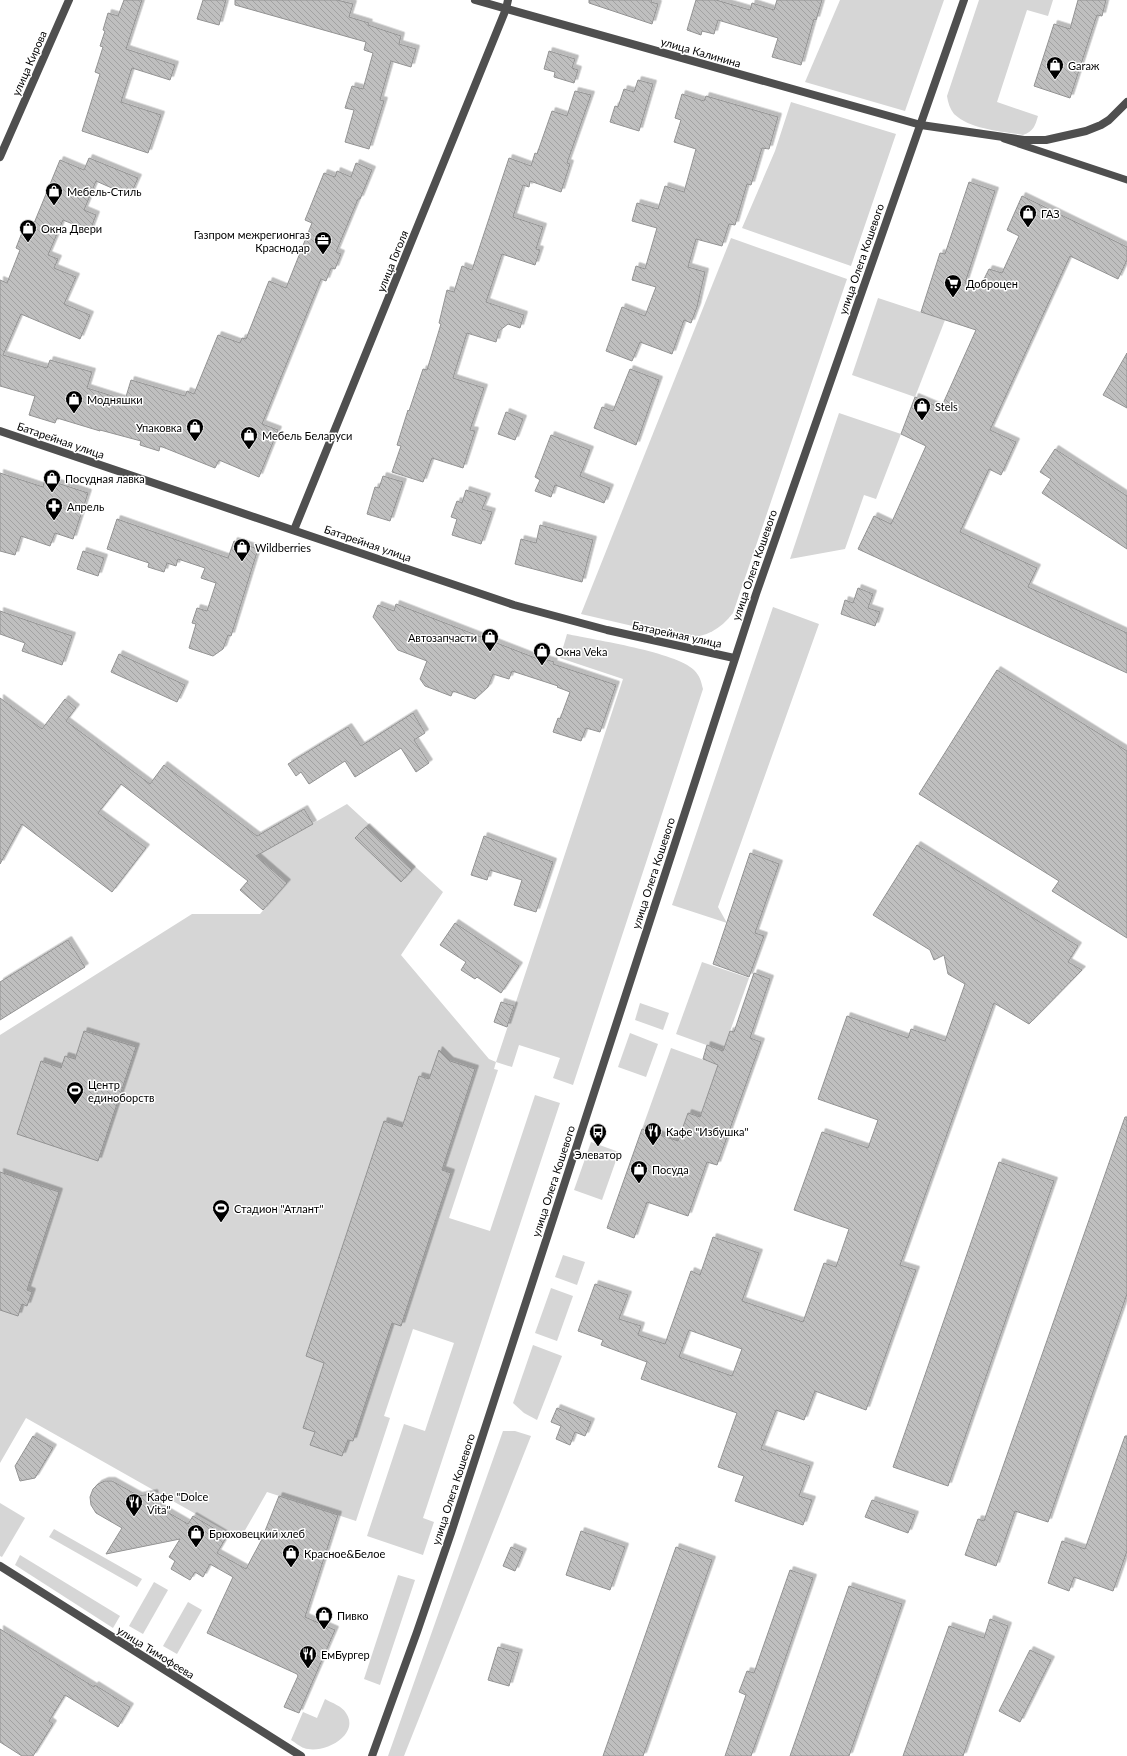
<svg xmlns="http://www.w3.org/2000/svg" width="1127" height="1756" viewBox="0 0 1127 1756" font-family="Lato,sans-serif">
<style>
.green{fill:#d6d6d6}
.building{fill:url(#building-back-hatch);stroke:#939393;fill-rule:evenodd;filter:url(#shadow)}
.lines{fill:none;stroke-linecap:round;stroke-linejoin:round}
.service{stroke:#4f4f4f;stroke-width:7}
.minor{stroke:#4f4f4f;stroke-width:8}
.tertiary{stroke:#4f4f4f;stroke-width:8}
.labels{text-anchor:middle;dominant-baseline:central;stroke-width:3;stroke-linejoin:round;paint-order:stroke}
.street-label{font-size:11px;fill:#000;stroke:#fff}
.poi-label{font-size:11px;fill:#000;stroke:#fff;text-anchor:start}
</style>
<defs>
<pattern id="building-back-hatch" width="6" height="6" patternUnits="userSpaceOnUse"><rect width="6" height="6" fill="#bfbfbf"/><path d="M-1 5l2 2M0 0l6 6M5-1l2 2" fill="none" stroke="#a2a2a2"/></pattern>
<filter id="shadow"><feDropShadow dx="3.5" dy="-3.5" stdDeviation="0" flood-color="#0004"/></filter>
</defs>
<rect width="100%" height="100%" fill="#fff"/>
<!-- green -->
<g class="green">
<path d="M840 0H944L905 111 805 82Z"/>
<path d="M979 0H1053L1048 16 1027 10 997 102 1038 116C1035 126 1034 131 1023 135 1002 131 971 130 954 114 950 109 948 103 947 96Z"/>
<path d="M791 102 896 134 851 266 742 228 775 151Z"/>
<path d="M731 238 847 279 733 613C719 631 703 639 680 637L581 614Z"/>
<path d="M878 298 945 320 915 397 852 375Z"/>
<path d="M839 413 901 434 876 499 864 495 845 549 790 559Z"/>
<path d="M773 607 819 624 718 907 727 923 672 905Z"/>
<path d="M567 634C595 640 676 652 694 670 700 676 701 681 703 689L573 1085 553 1078 560 1058 519 1045 512 1067 496 1062 494 1069 498 1070 449 1218 490 1231 535 1095 560 1103 423 1518 434 1522 423 1555 367 1536 404 1424 425 1431 454 1343 413 1329 384 1416 390 1418 356 1521 267 1492 240 1539 26 1418 0 1463V1035L192 914H260L287 883 256 856 347 804 443 892 401 955 489 1059 496 1062 623 679 560 658Z"/>
<path d="M702 962 749 978 723 1051 676 1034Z"/>
<path d="M640 1003 669 1013 663 1030 635 1020Z"/>
<path d="M630 1033 658 1044 646 1077 618 1067Z"/>
<path d="M671 1048 718 1065 700 1117 688 1113 684 1124 690 1146 642 1129Z"/>
<path d="M591 1142 619 1152 602 1200 574 1190Z"/>
<path d="M563 1255 585 1262 577 1285 555 1277Z"/>
<path d="M551 1288 573 1296 557 1341 535 1333Z"/>
<path d="M533 1345 562 1356 537 1420 524 1413 513 1403Z"/>
<path d="M503 1431H515L531 1436 404 1756H388Z"/>
<path d="M0 1503 25 1518 2 1557 0 1556Z"/>
<path d="M54 1529 142 1579 137 1587 49 1537Z"/>
<path d="M20 1555 120 1616 113 1628 15 1565Z"/>
<path d="M398 1575 415 1580 380 1685 364 1679Z"/>
<path d="M154 1582 168 1590 143 1634 129 1626Z"/>
<path d="M188 1602 202 1610 177 1654 163 1646Z"/>
<path d="M325 1699C332 1703 342 1706 346 1713 361 1735 323 1755 304 1748 300 1747 295 1742 291 1740L303 1712 317 1718Z"/>
</g>
<!-- building -->
<g class="building">
<path d="M124 0H142L126 49 175 65 170 80 132 68 121 102 161 115 148 153 82 131 100 74 95 72 103 47 100 46 105 31 103 30 108 13 118 16Z"/>
<path d="M203 0H226L219 25 197 19Z"/>
<path d="M235 0H337L353 4 349 17 369 23 368 25 401 36 399 44 416 49 411 67 391 61 380 100 384 101 369 149 345 142 354 110 345 108 352 86 363 89 373 53 364 50 366 42 235 5Z"/>
<path d="M589 0H652L651 2 658 4 652 24 589 3Z"/>
<path d="M696 0H716L750 10 752 3 774 10 777 0H822L816 20 814 19 801 65 772 57 778 38 718 20 714 34 702 31 701 35 687 30Z"/>
<path d="M1078 0H1106L1102 16 1097 15 1070 98 1034 86 1054 24 1070 29Z"/>
<path d="M549 51 575 59 572 68 578 70 574 83 554 77 555 72 544 69Z"/>
<path d="M638 80 653 84 639 131 610 122 615 106 618 107 624 89 634 92Z"/>
<path d="M575 91 591 95 567 163 570 164 561 192 530 181 529 187 523 185 513 217 543 227 536 249 540 250 535 265 502 254 486 302 524 315 520 328 508 324 499 331 496 342 467 333 453 378 484 388 470 430 475 431 463 468 432 458 423 482 392 472 401 446 397 445 408 410 409 411 423 369 427 370 441 324 439 323 447 290 454 292 462 266 472 270 509 158 531 166 535 153 537 154 552 111 567 116Z"/>
<path d="M682 94 704 101 706 96 778 117 769 149 762 148 751 185 747 184 735 225 729 224 722 246 696 239 688 267 705 272 697 307 691 323 684 320 672 354 640 342 632 361 606 351 622 307 645 316 656 287 632 280 636 266 645 269 657 228 632 221 637 203 658 209 665 186 684 192 696 149 674 142 681 120 675 118Z"/>
<path d="M89 158 138 178 130 196 96 181 84 210 96 215 90 231 63 220 48 255 58 259 54 268 76 277 64 304 90 315 80 339 21 314 3 355 47 368 50 360 92 372 87 388 125 400 131 380 185 396 187 391 194 394 218 335 240 343 242 338 246 339 269 281 286 288 312 223 305 220 324 173 335 177 337 171 351 177 356 163 372 170 360 199H358L336 252 341 254 335 269 331 268 326 281 321 279 262 424 278 430 259 477 219 460 215 468 160 446 159 451 140 445 141 441 100 430V431L57 418 55 423 29 415 35 396 0 386V280L7 283 20 250 16 248 23 230 30 233 60 160 84 170Z"/>
<path d="M969 182 995 191 965 283 979 289 989 269 1002 273 1019 236 1007 230 1022 196 1127 247V260L1118 279 1070 256 990 430 1016 442 1001 475 989 469 960 532 1037 568 1028 587 1127 633V673L858 549 874 516 891 524 926 446 901 434 915 397 941 408 976 330 921 312 940 253 945 254Z"/>
<path d="M1127 353V408L1103 395Z"/>
<path d="M630 369 659 380 636 445 594 428 602 407 613 411Z"/>
<path d="M506 412 523 419 515 440 498 434Z"/>
<path d="M551 435 590 450 580 476 610 488 604 503 555 485 551 497 535 491 540 480 535 477Z"/>
<path d="M1055 449 1127 496V549L1042 493 1051 479 1040 472Z"/>
<path d="M0 473 43 487 45 479 88 493 73 539 55 533 50 546 21 536 15 555 0 551Z"/>
<path d="M383 476 403 482 390 521 367 514 375 487 379 488Z"/>
<path d="M466 490 487 497 482 509 492 512 481 544 452 535 457 519 451 517 457 501 462 503Z"/>
<path d="M117 519 228 558 234 541 258 549 231 636 228 635 223 649 213 656 189 648 196 624 192 623 197 608 207 611 216 583 201 578 205 568 178 559 176 566 167 563 164 572 148 567 149 563 107 549Z"/>
<path d="M540 525 593 540 582 582 515 564 521 539 536 543Z"/>
<path d="M83 551 104 558 98 576 77 569Z"/>
<path d="M858 588 873 594 868 608 880 612 875 626 841 614 845 600 853 603Z"/>
<path d="M396 604 538 659V657L554 662 553 664 616 685 600 732 586 728 581 741 553 732 558 718 560 719 570 692 557 687 558 686 512 671 509 679 493 674 488 687 475 699 453 691 451 696 425 686 420 679 427 661 398 650 373 617 378 605 394 611Z"/>
<path d="M0 611 72 636 62 665 22 651 25 643 0 634Z"/>
<path d="M119 654 185 685 177 702 111 672Z"/>
<path d="M997 670 1127 751V938L1052 891 1059 881 919 794Z"/>
<path d="M0 698 42 729 65 699 76 708 66 721 150 784 164 765 257 836 304 809 313 824 256 856 287 883 263 910 240 890 248 881 121 784 98 813 146 848 112 892 22 824 0 864Z"/>
<path d="M413 713 425 733 414 740 429 763 416 772 401 748 355 777 345 761 309 784 301 772 296 776 288 764 348 727 361 746Z"/>
<path d="M366 827 412 870 401 882 355 838Z"/>
<path d="M484 836 553 862 536 912 514 905 522 880 490 870 487 880 471 875Z"/>
<path d="M917 845 1078 946 1068 962 1082 970 1029 1024 994 1003 900 1265 916 1270 866 1410 815 1391 804 1420 776 1410 761 1449 810 1466 799 1496 812 1500 803 1525 735 1501 744 1476 718 1467 737 1413 641 1379 647 1362 601 1345 603 1340 578 1331 595 1284 628 1295 619 1319 641 1326 638 1335 665 1344 691 1271 700 1275 713 1237 759 1253 742 1301 803 1322 824 1263 836 1267 849 1229 794 1210 822 1132 868 1148 878 1120 818 1099 847 1016 908 1038 911 1029 945 1041 965 984 948 974 944 955 934 960 930 950 873 915ZM689 1330 742 1349 732 1376 679 1357Z"/>
<path d="M750 853 779 864 755 933 764 936 749 977 713 964Z"/>
<path d="M455 923 519 966 501 993 477 977 475 979 461 970 466 962 440 945Z"/>
<path d="M68 940 85 967 0 1020V982Z"/>
<path d="M754 973 770 979 750 1038 761 1042 717 1165 707 1162 688 1216 647 1202 634 1238 607 1228 642 1129 678 1141 688 1113 700 1117 718 1065 703 1059 707 1045 723 1051 730 1031 734 1032Z"/>
<path d="M501 1002 514 1006 507 1027 494 1022Z"/>
<path d="M84 1031 136 1047 98 1161 17 1134 41 1061 61 1068 65 1056 75 1059Z"/>
<path d="M439 1050 450 1061 475 1069 442 1170 451 1173 401 1326 392 1323 353 1441 348 1440 342 1456 310 1445 315 1432 303 1428 324 1363 306 1356 384 1121 402 1127 419 1076 429 1079Z"/>
<path d="M1125 1117H1127V1294L1048 1522 1015 1511 996 1566 965 1555 978 1519 984 1521Z"/>
<path d="M999 1162 1054 1181 948 1486 893 1467Z"/>
<path d="M0 1172 59 1192 27 1290 32 1292 27 1306 22 1304 18 1316 0 1310Z"/>
<path d="M557 1408 591 1422 585 1436 575 1432 570 1445 556 1439 561 1426 551 1422Z"/>
<path d="M33 1436 53 1448 35 1478 20 1481 15 1466Z"/>
<path d="M1125 1436H1127V1551L1113 1591 1074 1577 1069 1591 1048 1583 1062 1541 1085 1549Z"/>
<path d="M105 1481H112L139 1496 154 1493 157 1506 188 1524 193 1516 227 1536 217 1553 246 1569 261 1541 279 1496 338 1515 305 1617 335 1630 299 1713 284 1707 298 1676 297 1674 207 1633 233 1577 210 1564 203 1577 195 1572 190 1580 171 1569 175 1561 169 1557 180 1539 106 1554 122 1528 96 1513 91 1505 90 1497 93 1489 98 1484Z"/>
<path d="M872 1500 915 1515 908 1533 865 1517Z"/>
<path d="M581 1531 625 1547 610 1590 566 1575Z"/>
<path d="M511 1547 523 1552 515 1571 503 1566Z"/>
<path d="M676 1547 712 1560 643 1756H603Z"/>
<path d="M790 1570 813 1578 770 1703 751 1756H725L746 1695 739 1692 747 1671 754 1673Z"/>
<path d="M849 1586 902 1604 849 1756H790Z"/>
<path d="M990 1619 1008 1626 963 1756H903L949 1626 984 1638Z"/>
<path d="M0 1629 94 1687 95 1685 130 1707 118 1727 65 1695 49 1721 53 1724 33 1756H22L0 1742Z"/>
<path d="M498 1647 519 1653 509 1686 488 1680Z"/>
<path d="M1030 1650 1051 1660 1020 1722 999 1711Z"/>
</g>
<g class="lines">
<!-- service -->
<path class="service" d="M1004 139 1127 180"/>
<!-- minor -->
<g class="minor">
<path d="M475 0 921 125 1024 140H1046L1086 131 1101 125 1109 120 1127 102"/>
<path d="M0 157 69 0"/>
<path d="M0 431 514 605 607 630 734 658"/>
<path d="M294 530 506 9 508 0"/>
</g>
<!-- tertiary -->
<g class="tertiary">
<path d="M0 1566 301 1756"/>
<path d="M372 1756 417 1632 451 1533 756 594 964 0"/>
</g>
</g>
<!-- icons -->
<defs>
<g id="shop-pin" transform="scale(0.9)"><path d="M0 17L-7.5 6A9.5 9.5 0 1 1 7.5 6Z" fill="#000" stroke="#fff"/><path d="M-5-2.5h2.3a2.7 3.5 0 0 1 5.4 0H5L5.5 6h-11ZM-1.5-2.5h3a1.5 2.3 0 0 0-3 0Z" fill="#fff"/></g>
<g id="office-pin" transform="scale(0.9)"><path d="M0 17L-7.5 6A9.5 9.5 0 1 1 7.5 6Z" fill="#000" stroke="#fff"/><path d="M-6-3h4V-5.5h4V-3h4V5H-6ZM-1-4.5V-3h2v-1.5ZM-6 0V1H6V0Z" fill="#fff"/></g>
<g id="supermarket-pin" transform="scale(0.9)"><path d="M0 17L-7.5 6A9.5 9.5 0 1 1 7.5 6Z" fill="#000" stroke="#fff"/><path d="M-6-5.5h2.5l.6 2H6L4.5 2H-2.5L-4.4-4H-6ZM-1.5 3.2a1.3 1.3 0 1 0 .1 0ZM3 3.2a1.3 1.3 0 1 0 .1 0Z" fill="#fff"/></g>
<g id="pharmacy-pin" transform="scale(0.9)"><path d="M0 17L-7.5 6A9.5 9.5 0 1 1 7.5 6Z" fill="#000" stroke="#fff"/><path d="M-2-6h4v4h4v4h-4v4h-4v-4h-4v-4h4Z" fill="#fff"/></g>
<g id="stadium-pin" transform="scale(0.9)"><path d="M0 17L-7.5 6A9.5 9.5 0 1 1 7.5 6Z" fill="#000" stroke="#fff"/><path d="M0-5a6.5 5 0 1 0 0 10a6.5 5 0 1 0 0-10ZM-3.5-1.8h7v3.6h-7Z" fill="#fff"/></g>
<g id="restaurant-pin" transform="scale(0.9)"><path d="M0 17L-7.5 6A9.5 9.5 0 1 1 7.5 6Z" fill="#000" stroke="#fff"/><path d="M-5-6h1v4h1v-4h1v4h1v-4h1v5L-1.5 .5V6h-2V.5L-5-1ZM5-6V6H3V1.5H1.5Q1.5-4 5-6Z" fill="#fff"/></g>
<g id="bus-pin" transform="scale(0.9)"><path d="M0 17L-7.5 6A9.5 9.5 0 1 1 7.5 6Z" fill="#000" stroke="#fff"/><path d="M-5-6H5V4H4V6H2V4H-2V6H-4V4H-5ZM-3.5-4V0h7V-4ZM-3.5 1.2v1.5H-2V1.2ZM2 1.2v1.5H3.5V1.2Z" fill="#fff"/></g>
</defs>
<g fill-rule="evenodd">
<use href="#shop-pin" x="1055" y="65"/>
<use href="#shop-pin" x="54" y="191"/>
<use href="#shop-pin" x="1028" y="213"/>
<use href="#shop-pin" x="28" y="228"/>
<use href="#office-pin" x="323" y="240"/>
<use href="#supermarket-pin" x="953" y="283"/>
<use href="#shop-pin" x="74" y="399"/>
<use href="#shop-pin" x="922" y="406"/>
<use href="#shop-pin" x="195" y="427"/>
<use href="#shop-pin" x="249" y="435"/>
<use href="#shop-pin" x="52" y="478"/>
<use href="#pharmacy-pin" x="54" y="506"/>
<use href="#shop-pin" x="242" y="547"/>
<use href="#shop-pin" x="490" y="637"/>
<use href="#shop-pin" x="542" y="651"/>
<use href="#stadium-pin" x="75" y="1090"/>
<use href="#restaurant-pin" x="653" y="1131"/>
<use href="#bus-pin" x="598" y="1132"/>
<use href="#shop-pin" x="639" y="1169"/>
<use href="#stadium-pin" x="221" y="1208"/>
<use href="#restaurant-pin" x="134" y="1502"/>
<use href="#shop-pin" x="196" y="1533"/>
<use href="#shop-pin" x="291" y="1553"/>
<use href="#shop-pin" x="324" y="1615"/>
<use href="#restaurant-pin" x="308" y="1654"/>
</g>
<g class="labels">
<!-- street labels -->
<g class="street-label">
<text transform="translate(701 52) rotate(16)">улица Калинина</text>
<text transform="translate(29 63) rotate(-66)">улица Кирова</text>
<text transform="translate(861 259) rotate(-71)">улица Олега Кошевого</text>
<text transform="translate(392 261) rotate(-68)">улица Гоголя</text>
<text transform="translate(61 440) rotate(19)">Батарейная улица</text>
<text transform="translate(368 543) rotate(19)">Батарейная улица</text>
<text transform="translate(754 565) rotate(-71)">улица Олега Кошевого</text>
<text transform="translate(677 634) rotate(12)">Батарейная улица</text>
<text transform="translate(653 873) rotate(-72)">улица Олега Кошевого</text>
<text transform="translate(553 1181) rotate(-72)">улица Олега Кошевого</text>
<text transform="translate(453 1489) rotate(-72)">улица Олега Кошевого</text>
<text transform="translate(156 1652) rotate(32)">улица Тимофеева</text>
</g>
<!-- poi labels -->
<g class="poi-label">
<text x="1068" y="65">Garaж</text>
<text x="67" y="191">Мебель-Стиль</text>
<text x="1041" y="213">ГАЗ</text>
<text x="41" y="228">Окна Двери</text>
<text x="310" y="234" text-anchor="end">Газпром межрегионгаз<tspan x="310" dy="13">Краснодар</tspan></text>
<text x="966" y="283">Доброцен</text>
<text x="87" y="399">Модняшки</text>
<text x="935" y="406">Stels</text>
<text x="182" y="427" text-anchor="end">Упаковка</text>
<text x="262" y="435">Мебель Беларуси</text>
<text x="65" y="478">Посудная лавка</text>
<text x="67" y="506">Апрель</text>
<text x="255" y="547">Wildberries</text>
<text x="477" y="637" text-anchor="end">Автозапчасти</text>
<text x="555" y="651">Окна Veka</text>
<text x="88" y="1084">Центр<tspan x="88" dy="13">единоборств</tspan></text>
<text x="666" y="1131">Кафе "Избушка"</text>
<text x="598" y="1154" text-anchor="middle">Элеватор</text>
<text x="652" y="1169">Посуда</text>
<text x="234" y="1208">Стадион "Атлант"</text>
<text x="147" y="1496">Кафе "Dolce<tspan x="147" dy="13">Vita"</tspan></text>
<text x="209" y="1533">Брюховецкий хлеб</text>
<text x="304" y="1553">Красное&amp;Белое</text>
<text x="337" y="1615">Пивко</text>
<text x="321" y="1654">ЕмБургер</text>
</g>
</g>
</svg>
